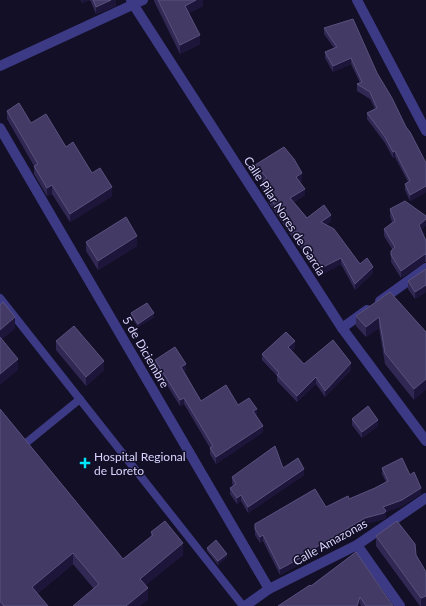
<svg xmlns="http://www.w3.org/2000/svg" width="426" height="606" viewBox="0 0 426 606" font-family="Lato,sans-serif">
<style>
.lines{fill:none;stroke-linecap:round;stroke-linejoin:round}
.service{stroke:#3d3a85;stroke-width:8}
.minor{stroke:#3d3a85;stroke-width:10}
.wall{fill:#312854}
.shaded-wall{fill:#1d163a}
.building{fill:#433a66;stroke:#5a527e}
.poi-dot{fill:#00e5ff;stroke:#130f26;stroke-width:1.5}
.labels{text-anchor:middle;dominant-baseline:central;stroke-width:3;stroke-linejoin:round;paint-order:stroke}
.street-label{font-size:12px;fill:#d9d4ff;stroke:#130f26}
.poi-label{font-size:12px;fill:#d9d4ff;stroke:#130f26;text-anchor:start}
</style>
<rect width="100%" height="100%" fill="#130f26"/>
<g class="lines">
<!-- service -->
<g class="service">
<path d="M0 298 243 606"/>
<path d="M26 443 80 399"/>
</g>
<!-- minor -->
<g class="minor">
<path d="M131 0 133 4 342 328 426 441"/>
<path d="M357 0 426 131"/>
<path d="M0 66 143 0"/>
<path d="M0 128 269 589"/>
<path d="M380 301 426 268"/>
<path d="M342 328 367 310"/>
<path d="M357 545 400 606"/>
<path d="M245 606 269 589 357 545 426 498"/>
</g>
</g>
<!-- wall -->
<g class="wall">
<path d="M81 0H116V6L96 14 90 0 82 3Z"/>
<path d="M154 0H203V6L189 13 200 44 180 54 154 1Z"/>
<path d="M324 28 377 73 426 163V192L410 201 405 190V184L408 182 395 157 393 158 385 143 367 119V113L375 109 370 99 357 91V84L360 83 351 64 333 72 325 58V52L334 48 324 34Z"/>
<path d="M7 111 31 123 66 147 112 196 70 222 52 194 47 196 34 174V166L7 119Z"/>
<path d="M255 165 302 180 300 182 305 195 294 202 307 218 331 221 326 225 360 264 373 273 355 290 341 264 323 274 300 247H299L285 227 268 202V196L262 189V182L264 181 255 172Z"/>
<path d="M390 209 421 230 426 241V262H425L401 278 391 262V251L392 249 384 236V229L392 222 390 216Z"/>
<path d="M86 242 137 246 98 270 86 251Z"/>
<path d="M426 269V292L415 299 408 289V281Z"/>
<path d="M390 292 426 332 414 400 385 364 379 328 366 337 356 326V316Z"/>
<path d="M131 313 154 317 138 327 131 316Z"/>
<path d="M56 341 104 370 86 386 56 350Z"/>
<path d="M295 348 291 351 304 364 351 370 325 397 316 384 297 402 277 381V376L262 360V354Z"/>
<path d="M155 360 186 370 184 371 201 401 238 405 257 415H256L263 432 216 464 210 454V448L184 404 180 406 155 366Z"/>
<path d="M0 409 123 559 151 536V532L183 555 145 585 148 600 94 589 73 564 37 594 48 606H0Z"/>
<path d="M352 419 378 426 362 438 352 425Z"/>
<path d="M283 468 304 475 248 513 241 501 237 504 230 494V488L233 486 232 483V477Z"/>
<path d="M382 468 410 475 421 494 402 506 386 512V517L384 519 365 524 304 561V562L280 575 263 541 260 543 255 535V524L326 507 349 499 375 488 386 482 382 474Z"/>
<path d="M376 536 426 605 424 606H420L376 546Z"/>
<path d="M207 548 227 557 218 565 207 551Z"/>
<path d="M356 552 393 606H361L360 604 311 586Z"/>
</g>
<!-- shaded-wall -->
<g class="shaded-wall">
<path d="M82 0H90L82 3Z"/>
<path d="M111 0H116V6L96 14V7Z"/>
<path d="M196 0H203V6L185 15V6Z"/>
<path d="M200 35V44L180 54V45Z"/>
<path d="M351 58V64L333 72V66Z"/>
<path d="M395 151V157L393 158V152Z"/>
<path d="M302 173V180L296 184V177Z"/>
<path d="M52 185V194L47 196V188Z"/>
<path d="M426 186V192L410 201V195Z"/>
<path d="M112 187V196L70 222V214Z"/>
<path d="M305 189V195L290 204V198Z"/>
<path d="M331 215V221L321 229V222Z"/>
<path d="M426 219V226L419 232V225Z"/>
<path d="M137 236V246L98 270V261Z"/>
<path d="M425 254V262L401 278V271Z"/>
<path d="M341 258V264L323 274V267Z"/>
<path d="M373 267V273L355 290V284Z"/>
<path d="M426 285V292L415 299V292Z"/>
<path d="M154 313V317L138 327V324Z"/>
<path d="M15 317V329L0 341V330Z"/>
<path d="M379 317V328L366 337V327Z"/>
<path d="M295 341V348L288 354V347Z"/>
<path d="M18 359V370L0 385V374Z"/>
<path d="M104 361V370L86 386V377Z"/>
<path d="M351 363V370L325 397V391Z"/>
<path d="M186 364V370L181 373V367Z"/>
<path d="M316 377V384L297 402V396Z"/>
<path d="M426 379V390L414 400V389Z"/>
<path d="M184 398V404L180 406V400Z"/>
<path d="M257 409V415L253 417V411Z"/>
<path d="M378 420V426L362 438V432Z"/>
<path d="M263 426V432L216 464V457Z"/>
<path d="M304 469V475L248 513V507Z"/>
<path d="M421 488V494L402 506 386 512V517L384 519 365 524 304 561V562L280 575V569L383 507Z"/>
<path d="M241 495V501L237 504V498Z"/>
<path d="M263 535V541L260 543V537Z"/>
<path d="M183 543V555L140 590V579Z"/>
<path d="M73 553V564L32 598V587Z"/>
<path d="M227 554V557L218 565V561Z"/>
<path d="M148 588V600L140 606H126Z"/>
<path d="M426 596V605L424 606H421V598Z"/>
<path d="M360 597V604L359 606H357Z"/>
</g>
<!-- building -->
<g class="building">
<path d="M93 0H111L96 7Z"/>
<path d="M158 0H196L185 6 200 35 180 45Z"/>
<path d="M353 19 377 73 392 98 406 127 410 132 426 163V186L410 195 405 184 410 181 395 151 393 152 385 137 367 113 377 108 370 92 357 84 362 82 351 58 333 66 325 52 337 47 324 28Z"/>
<path d="M19 103 31 123 46 114 66 147 73 142 92 173 100 168 112 187 70 214 52 185 47 188 34 166 38 164 7 111Z"/>
<path d="M284 147 294 159 302 173 296 177 305 189 290 198 307 218 324 205 331 215 321 222 334 229 360 264 367 258 373 267 355 284 341 258 323 267 300 240 299 241 285 221 268 195 272 193 262 182 267 178 255 165Z"/>
<path d="M405 201 426 216V219L419 225 426 241V255L425 254 401 271 391 255V251L395 247 384 229 395 221 390 209Z"/>
<path d="M126 217 137 236 98 261 86 242Z"/>
<path d="M426 269V285L415 292 408 281Z"/>
<path d="M390 292 426 332V379L414 389 385 353 379 317 366 327 356 316Z"/>
<path d="M3 302 15 317 0 330V305Z"/>
<path d="M147 303 154 313 138 324 131 313Z"/>
<path d="M74 326 104 361 86 377 56 341Z"/>
<path d="M286 332 295 341 288 347 304 364 333 340 351 363 325 391 316 377 297 396 277 375 279 373 262 354Z"/>
<path d="M0 337 18 359 0 374Z"/>
<path d="M175 347 186 364 181 367 201 401 226 385 238 405 249 398 257 409 253 411 263 426 216 457 210 448 213 446 184 398 180 400 155 360Z"/>
<path d="M368 406 378 420 362 432 352 419Z"/>
<path d="M0 409 123 559 153 535 151 532 165 521 183 543 140 579 148 588 126 606H73L99 584 73 553 32 587 48 606H4L0 601Z"/>
<path d="M275 446 283 468 298 458 304 469 248 507 241 495 237 498 230 488 236 484 232 477Z"/>
<path d="M402 458 410 475 414 472 421 488 402 500 383 507 386 511 384 513 365 518 303 555 304 556 280 569 263 535 260 537 255 529V524L315 489 326 507 348 496 349 499 375 488 388 481 382 468Z"/>
<path d="M397 521 415 544 416 555 426 572V596L421 598 376 536Z"/>
<path d="M216 540 227 554 218 561 207 548Z"/>
<path d="M356 552 393 606H366L360 597 357 606H278L310 585 311 586Z"/>
</g>
<!-- markers -->
<path class="poi-dot" d="M83 457h4v4h4v4h-4v4h-4v-4h-4v-4h4z"/>
<g class="labels">
<!-- street labels -->
<g class="street-label">
<text transform="translate(285 216) rotate(57)">Calle Pilar Nores de García</text>
<text transform="translate(146 352) rotate(60)">5 de Diciembre</text>
<text transform="translate(330 542) rotate(-29)">Calle Amazonas</text>
</g>
<!-- poi labels -->
<g class="poi-label">
<text x="94" y="456">Hospital Regional<tspan x="94" dy="14">de Loreto</tspan></text>
</g>
</g>
</svg>
